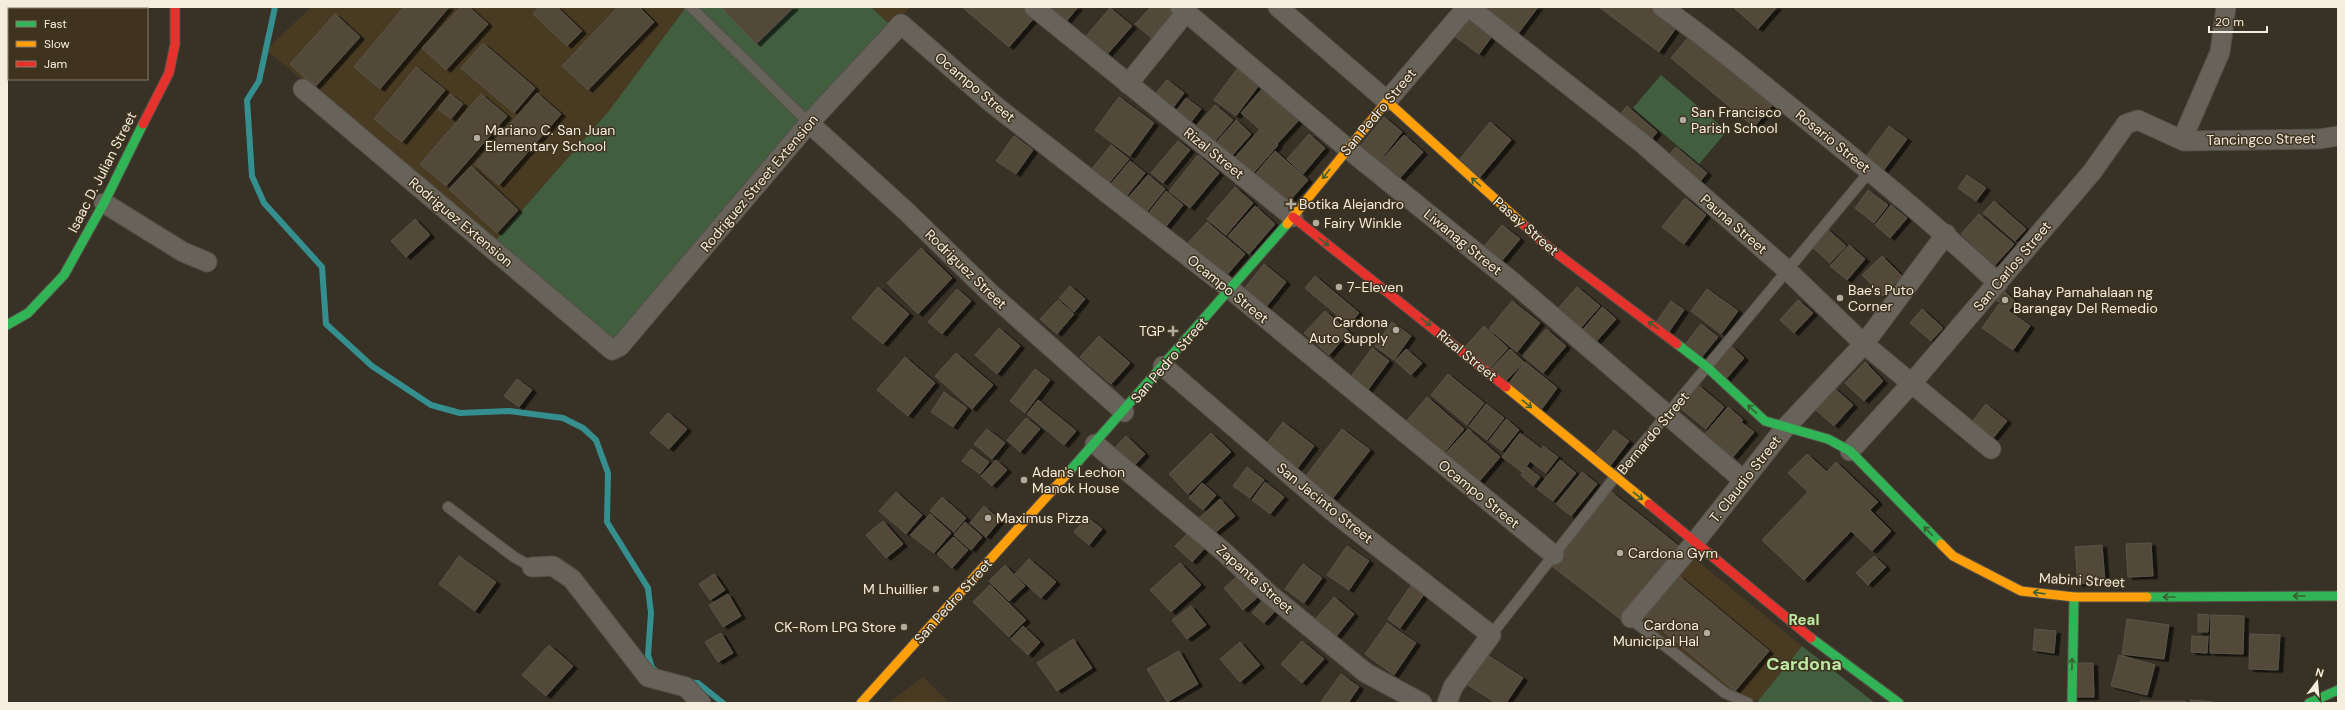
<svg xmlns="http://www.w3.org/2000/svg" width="2345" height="710" viewBox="0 0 2345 710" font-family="'DM Sans',sans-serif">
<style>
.built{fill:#493b22}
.green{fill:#415f3f}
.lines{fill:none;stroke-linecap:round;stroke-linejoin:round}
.stream{stroke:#358f8f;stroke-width:6}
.building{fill:#524937;stroke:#5a544b;filter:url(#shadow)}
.lane-casing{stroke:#554f46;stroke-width:12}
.street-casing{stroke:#554f46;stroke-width:21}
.fast-casing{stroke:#554f46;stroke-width:11}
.slow-casing{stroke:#554f46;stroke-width:11}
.jam-casing{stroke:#554f46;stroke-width:11}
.lane{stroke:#67635a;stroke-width:10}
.street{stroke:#67635a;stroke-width:19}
.fast{stroke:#30b455;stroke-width:9}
.slow{stroke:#ff9f0a;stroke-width:9}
.jam{stroke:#e5322d;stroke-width:9}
.oneway{stroke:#3a6031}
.poi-dot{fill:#b2ab9f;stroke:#3f331e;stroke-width:1.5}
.labels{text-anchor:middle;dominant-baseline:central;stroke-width:3;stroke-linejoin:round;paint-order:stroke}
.street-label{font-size:14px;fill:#f4ede0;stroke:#3f331e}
.poi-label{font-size:14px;fill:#f4ede0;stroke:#3f331e;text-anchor:start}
.neighbourhood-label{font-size:15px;font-weight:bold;fill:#bde9a6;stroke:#3f331e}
.district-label{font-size:18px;font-weight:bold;fill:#bde9a6;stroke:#3f331e}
</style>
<defs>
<filter id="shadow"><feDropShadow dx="4.5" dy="2.5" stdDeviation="0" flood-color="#0009"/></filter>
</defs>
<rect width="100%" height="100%" fill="#373126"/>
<!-- built -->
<g class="built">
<path d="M311 7H684V10L608 112 496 240 266 50Z"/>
<path d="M871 7H910L892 27Z"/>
<path d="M1609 489 1802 646 1758 701 1730 693 1549 565Z"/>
<path d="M923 677 949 703H888Z"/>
</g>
<!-- green -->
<g class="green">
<path d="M684 7H871L892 27 613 343 496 240 608 112 684 10Z"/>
<path d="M1661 75 1727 131 1699 164 1633 108Z"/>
<path d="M1802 646 1875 703H1760L1758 701Z"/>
</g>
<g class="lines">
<!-- stream -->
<g class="stream">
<path d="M275 7 259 81 247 100 252 176 264 203 322 267 326 324 372 366 431 405 460 413 509 411 563 418 583 428 596 440 608 473 607 522 648 588 651 613 648 655 652 668 656 671"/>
<path d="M687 682 698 683 723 703"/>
</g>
</g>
<!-- building -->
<g class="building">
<path d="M404 7H449L380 89 354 67Z"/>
<path d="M461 7H469L488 24 446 70 422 48Z"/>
<path d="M539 7H557L582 31 567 46 533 14Z"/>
<path d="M618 7H639L654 22 588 90 562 66Z"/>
<path d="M721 7H794L756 44Z"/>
<path d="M962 7H1023L1035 17 1009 47Z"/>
<path d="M1050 7H1078L1064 24 1047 10Z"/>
<path d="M1151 7H1172L1178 13 1154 40 1135 24Z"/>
<path d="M1475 7H1538L1514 39Z"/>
<path d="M1599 7H1654L1678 25 1659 52Z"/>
<path d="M1733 7H1777L1758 29Z"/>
<path d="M1110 8 1132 26 1103 59 1082 41Z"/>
<path d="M335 14 360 37 315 87 290 64Z"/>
<path d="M1467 16 1493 35 1479 54 1453 35Z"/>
<path d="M1692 33 1775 102 1754 127 1671 58Z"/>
<path d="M483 43 535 88 514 113 461 68Z"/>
<path d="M416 67 445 90 402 142 374 119Z"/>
<path d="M1237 69 1259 85 1236 116 1214 100Z"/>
<path d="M1167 80 1184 93 1169 113 1151 99Z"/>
<path d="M1262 89 1298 121 1277 144 1241 113Z"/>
<path d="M537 93 561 114 499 185 475 164Z"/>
<path d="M450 94 463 104 451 119 438 109Z"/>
<path d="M481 94 507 116 446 186 420 164Z"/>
<path d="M1119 97 1154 123 1130 156 1095 130Z"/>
<path d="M1186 98 1201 109 1188 126 1173 115Z"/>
<path d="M1215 105 1233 120 1209 148 1191 132Z"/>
<path d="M1627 106 1657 132 1650 141 1620 115Z"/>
<path d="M1384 117 1402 132 1377 164 1358 149Z"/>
<path d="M1236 120 1251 134 1229 159 1213 146Z"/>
<path d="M1490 122 1511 140 1480 177 1459 160Z"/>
<path d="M1889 126 1907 139 1880 175 1862 162Z"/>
<path d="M1260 129 1278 145 1248 179 1230 163Z"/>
<path d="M1309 134 1325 148 1303 174 1287 159Z"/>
<path d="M1404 135 1423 152 1398 180 1379 163Z"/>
<path d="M1014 136 1033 150 1016 174 996 161Z"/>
<path d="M1178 141 1190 150 1163 183 1151 173Z"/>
<path d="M1111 145 1129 159 1108 184 1091 170Z"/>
<path d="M1676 147 1707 173 1698 184 1667 157Z"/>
<path d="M1275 151 1308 180 1283 208 1251 179Z"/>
<path d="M1198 155 1219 173 1190 208 1169 191Z"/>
<path d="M1130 161 1145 173 1125 198 1110 185Z"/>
<path d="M471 166 518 210 497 233 449 189Z"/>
<path d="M1148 175 1165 189 1145 214 1127 199Z"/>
<path d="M1967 175 1986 188 1976 201 1958 188Z"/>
<path d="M1235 187 1253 203 1226 235 1207 219Z"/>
<path d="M1868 190 1888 205 1874 223 1855 208Z"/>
<path d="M1166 191 1183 205 1164 229 1147 215Z"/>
<path d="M1685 198 1706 215 1684 244 1662 227Z"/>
<path d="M1994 201 2026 229 2015 241 1983 213Z"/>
<path d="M1891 205 1907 218 1890 238 1875 225Z"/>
<path d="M1255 206 1275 224 1249 254 1228 236Z"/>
<path d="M1979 214 2014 244 1995 265 1961 234Z"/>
<path d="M415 219 430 235 406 257 391 241Z"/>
<path d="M1207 222 1245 254 1226 276 1187 244Z"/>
<path d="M1502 225 1520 239 1500 263 1482 249Z"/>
<path d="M1826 228 1846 246 1830 263 1811 246Z"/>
<path d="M1849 245 1865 259 1847 280 1830 266Z"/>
<path d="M921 248 952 278 918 314 887 283Z"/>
<path d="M1882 256 1902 276 1883 296 1862 275Z"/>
<path d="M1264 264 1286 282 1266 307 1244 289Z"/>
<path d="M1315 276 1359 313 1349 325 1305 288Z"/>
<path d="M1070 286 1085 299 1074 312 1059 298Z"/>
<path d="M878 287 909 314 883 344 852 318Z"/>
<path d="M1577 287 1600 306 1578 331 1555 312Z"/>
<path d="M957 289 971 301 942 334 928 322Z"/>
<path d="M1707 289 1738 311 1721 334 1691 311Z"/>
<path d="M2002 289 2016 302 2009 310 1994 298Z"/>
<path d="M1058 300 1074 314 1057 334 1040 319Z"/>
<path d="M1798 300 1813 313 1794 333 1780 320Z"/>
<path d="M1512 301 1540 323 1517 352 1489 329Z"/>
<path d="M1671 301 1684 310 1668 333 1655 324Z"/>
<path d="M1999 304 2030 326 2013 350 1982 328Z"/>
<path d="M1602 307 1616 319 1593 345 1580 333Z"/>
<path d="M1922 309 1943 328 1931 341 1910 323Z"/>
<path d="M1325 311 1349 332 1329 355 1304 333Z"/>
<path d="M1392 322 1411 336 1394 360 1375 346Z"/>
<path d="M1701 324 1718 337 1700 359 1684 346Z"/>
<path d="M1484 326 1508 348 1488 370 1463 349Z"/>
<path d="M999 328 1020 346 997 374 975 355Z"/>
<path d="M1546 329 1566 346 1543 373 1523 356Z"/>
<path d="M1099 336 1130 363 1111 384 1080 357Z"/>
<path d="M1731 346 1744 358 1725 380 1712 368Z"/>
<path d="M1372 348 1389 361 1367 391 1350 378Z"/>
<path d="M1406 349 1422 363 1411 375 1395 361Z"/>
<path d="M1510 349 1524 362 1504 383 1490 370Z"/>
<path d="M956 353 993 385 972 409 935 376Z"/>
<path d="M905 357 935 383 908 416 877 390Z"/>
<path d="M1525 362 1557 388 1541 410 1508 384Z"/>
<path d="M1865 362 1883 381 1864 401 1845 383Z"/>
<path d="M1035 369 1050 380 1025 413 1010 401Z"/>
<path d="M1448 374 1484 403 1467 425 1431 395Z"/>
<path d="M517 379 532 390 519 407 504 396Z"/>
<path d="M1698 385 1724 407 1706 429 1679 407Z"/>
<path d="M1833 387 1853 405 1834 426 1815 409Z"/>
<path d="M944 392 967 408 953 427 931 412Z"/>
<path d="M1427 397 1464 429 1442 455 1405 423Z"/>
<path d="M1038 400 1076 431 1064 445 1027 414Z"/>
<path d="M1486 404 1504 418 1487 440 1469 426Z"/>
<path d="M1986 404 2007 421 1989 443 1968 427Z"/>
<path d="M1728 407 1743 420 1719 448 1704 435Z"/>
<path d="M668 413 687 429 669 449 650 433Z"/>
<path d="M1026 418 1040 429 1020 452 1007 440Z"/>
<path d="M1506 419 1519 430 1502 451 1489 441Z"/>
<path d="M1283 422 1314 446 1296 470 1265 446Z"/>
<path d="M1742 423 1754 432 1733 457 1721 447Z"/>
<path d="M987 429 1005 443 992 459 974 444Z"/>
<path d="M1342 429 1370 450 1333 498 1305 477Z"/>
<path d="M1468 429 1500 457 1477 484 1444 455Z"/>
<path d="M1614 430 1629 441 1610 466 1595 454Z"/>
<path d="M1211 433 1231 452 1188 494 1169 474Z"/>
<path d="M1520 433 1540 448 1522 472 1502 457Z"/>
<path d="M1126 436 1145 454 1129 471 1110 453Z"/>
<path d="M1543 446 1558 457 1546 473 1531 462Z"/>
<path d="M971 449 989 462 980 474 962 461Z"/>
<path d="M1807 454 1827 472 1836 462 1878 502 1870 510 1891 531 1872 551 1851 531 1804 580 1762 540 1808 492 1788 473Z"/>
<path d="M996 460 1007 470 992 486 981 476Z"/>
<path d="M1560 460 1576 473 1553 501 1537 489Z"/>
<path d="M1247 467 1264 480 1250 498 1233 486Z"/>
<path d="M1527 467 1540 477 1533 486 1521 475Z"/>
<path d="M1582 472 1597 484 1571 516 1556 504Z"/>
<path d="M1265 482 1284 497 1270 514 1252 500Z"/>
<path d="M1202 483 1216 495 1203 510 1189 498Z"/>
<path d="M896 492 922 515 906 534 879 511Z"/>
<path d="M1611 492 1681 548 1623 621 1552 566Z"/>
<path d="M942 497 966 518 954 532 930 511Z"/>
<path d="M1220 499 1235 516 1211 536 1197 520Z"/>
<path d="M984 506 1000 520 986 537 970 523Z"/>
<path d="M930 514 951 533 934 553 910 535Z"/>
<path d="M1087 517 1102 529 1089 545 1074 532Z"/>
<path d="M883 521 903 544 886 558 866 535Z"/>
<path d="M965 522 982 537 971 550 954 535Z"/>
<path d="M1187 534 1204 549 1192 562 1175 546Z"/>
<path d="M953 537 968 550 952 568 937 554Z"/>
<path d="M2151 543 2153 576 2128 577 2126 544Z"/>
<path d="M2102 545 2105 582 2078 584 2075 547Z"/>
<path d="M1347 546 1369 561 1349 590 1327 575Z"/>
<path d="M459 556 496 582 475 611 439 584Z"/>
<path d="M1874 556 1886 567 1868 585 1856 573Z"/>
<path d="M1029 559 1056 582 1041 598 1015 574Z"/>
<path d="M1180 563 1201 585 1171 612 1150 590Z"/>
<path d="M1303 564 1322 578 1304 603 1285 589Z"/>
<path d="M1005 565 1025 586 1009 601 989 581Z"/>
<path d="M1241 573 1260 595 1243 610 1224 588Z"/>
<path d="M714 574 725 590 710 600 699 584Z"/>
<path d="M1679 576 1769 651 1735 691 1645 616Z"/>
<path d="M1412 584 1425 593 1400 628 1388 619Z"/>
<path d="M990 585 1026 620 1009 637 973 602Z"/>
<path d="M728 594 741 616 723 627 709 605Z"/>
<path d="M1334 597 1354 614 1335 638 1314 621Z"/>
<path d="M1263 600 1275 611 1264 623 1252 613Z"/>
<path d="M1191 606 1206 625 1187 639 1172 620Z"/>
<path d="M2198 614 2209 615 2208 632H2198Z"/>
<path d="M2211 615 2244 616 2243 654 2210 653Z"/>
<path d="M2127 619 2169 625 2164 659 2122 654Z"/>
<path d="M1387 623 1416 643 1394 675 1365 654Z"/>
<path d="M1023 626 1040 642 1028 655 1011 639Z"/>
<path d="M2035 629 2056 631 2054 653 2033 650Z"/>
<path d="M721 633 733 653 718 662 705 642Z"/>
<path d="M2250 634 2280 635 2278 670 2249 669Z"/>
<path d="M2192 636 2208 637 2207 653 2191 652Z"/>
<path d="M1073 639 1092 668 1057 691 1037 663Z"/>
<path d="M1302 641 1324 659 1302 683 1281 664Z"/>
<path d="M1240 642 1260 665 1240 682 1220 659Z"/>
<path d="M549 645 573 666 546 696 522 675Z"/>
<path d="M1179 651 1198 684 1167 702 1147 669Z"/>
<path d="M1483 652 1523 678 1506 703H1496L1463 682Z"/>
<path d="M2119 655 2155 665 2147 695 2111 686Z"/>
<path d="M2071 663H2093L2094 697H2072Z"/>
<path d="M1341 674 1359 687 1348 703H1320Z"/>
<path d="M2190 700 2214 702V703H2190Z"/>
<path d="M2140 701H2185L2186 703H2140Z"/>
</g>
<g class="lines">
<!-- lane casing -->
<g class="lane-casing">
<g id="lane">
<path d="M691 7 809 123"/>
<path d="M448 507 514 557 532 567"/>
<path d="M1627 616 1725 693 1748 703"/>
<path d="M1491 635 1615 477 1870 171"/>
</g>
</g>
<!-- street casing -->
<g class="street-casing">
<g id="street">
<path d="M1034 7 1293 217"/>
<path d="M1180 7 1347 148 1515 284 1743 480"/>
<path d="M1278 7 1387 101 1467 7"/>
<path d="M1469 7 1642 143 1787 270 1864 344 1991 449"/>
<path d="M1662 7C1713 42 1759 82 1807 120 1872 173 1937 226 1998 283"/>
<path d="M1128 84 1186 12"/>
<path d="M303 89 612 350 620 346 809 123 901 24 993 104 1230 289 1554 555"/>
<path d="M809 123 907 212 990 293 1124 412"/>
<path d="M2182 140 2220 52 2226 7"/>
<path d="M104 203 183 252 207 262"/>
<path d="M1163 366 1332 511 1491 635 1453 687 1447 703"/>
<path d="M1095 444 1224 552 1269 594 1366 673 1422 703"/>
<path d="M1850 451 1911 384 2092 172 2126 124 2138 120 2184 141 2319 139 2338 136"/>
<path d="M532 567 553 566 572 579 648 677 686 687 701 703"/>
<path d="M1631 618 1695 542 1785 428 1864 344 1946 234"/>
</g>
</g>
<!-- fast casing -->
<g class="fast-casing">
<g id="fast">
<path d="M7 325 28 313 64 275 104 203 143 124"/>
<path d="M1677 344 1707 367 1765 421 1828 439 1850 451 1941 544"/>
<path d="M1068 473 1287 224"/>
<path d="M2147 597 2338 596"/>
<path d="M1811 638 1899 703"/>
<path d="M2072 703 2074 597"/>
<path d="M2309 703 2338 690"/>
</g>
</g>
<!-- slow casing -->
<g class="slow-casing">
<g id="slow">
<path d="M1287 224 1387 101 1524 225"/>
<path d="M1506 387 1649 504"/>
<path d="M1941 544 1953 556 2021 591 2074 597H2147"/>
<path d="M861 703 1068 473"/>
</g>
</g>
<!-- jam casing -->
<g class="jam-casing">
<g id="jam">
<path d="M143 124 169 73 175 44V7"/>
<path d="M1293 217 1506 387"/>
<path d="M1524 225 1547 246 1677 344"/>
<path d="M1649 504 1811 638"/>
</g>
</g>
<!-- lane -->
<use href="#lane" class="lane"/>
<!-- street -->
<use href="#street" class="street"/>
<!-- fast -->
<use href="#fast" class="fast"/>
<!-- slow -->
<use href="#slow" class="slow"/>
<!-- jam -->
<use href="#jam" class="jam"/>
</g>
<!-- one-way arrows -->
<defs><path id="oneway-shaft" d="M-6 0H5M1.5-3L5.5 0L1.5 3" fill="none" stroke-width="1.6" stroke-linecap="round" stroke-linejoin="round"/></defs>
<g class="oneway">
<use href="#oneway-shaft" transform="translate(1326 174) rotate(128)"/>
<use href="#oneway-shaft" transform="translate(1476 182) rotate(-138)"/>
<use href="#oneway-shaft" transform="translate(1324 242) rotate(38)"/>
<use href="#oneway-shaft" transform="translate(1426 322) rotate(38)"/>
<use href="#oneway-shaft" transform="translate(1653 325) rotate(-143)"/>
<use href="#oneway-shaft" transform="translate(1527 404) rotate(40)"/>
<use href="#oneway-shaft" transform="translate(1752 409) rotate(-137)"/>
<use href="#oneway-shaft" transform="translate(1638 496) rotate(39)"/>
<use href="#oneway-shaft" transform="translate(1928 531) rotate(-134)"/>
<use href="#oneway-shaft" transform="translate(2039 593) rotate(-172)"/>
<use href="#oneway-shaft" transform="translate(2299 596) rotate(180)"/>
<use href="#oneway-shaft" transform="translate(2169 597) rotate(180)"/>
<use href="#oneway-shaft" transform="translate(2072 664) rotate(-89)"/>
</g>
<!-- markers -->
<g class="poi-dot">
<circle cx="1683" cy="120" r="4"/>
<circle cx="477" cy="138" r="4"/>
<path d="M1289 198h4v4h4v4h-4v4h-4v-4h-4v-4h4z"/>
<circle cx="1316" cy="223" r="4"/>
<circle cx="1339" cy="287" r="4"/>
<circle cx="1840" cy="298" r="4"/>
<circle cx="2005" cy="300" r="4"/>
<circle cx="1396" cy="330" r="4"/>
<path d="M1171 325h4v4h4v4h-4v4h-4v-4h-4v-4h4z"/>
<circle cx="1024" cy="480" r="4"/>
<circle cx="988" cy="518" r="4"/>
<circle cx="1620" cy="553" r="4"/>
<circle cx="936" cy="589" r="4"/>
<circle cx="904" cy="627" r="4"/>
<circle cx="1707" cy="633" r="4"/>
</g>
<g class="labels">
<!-- street labels -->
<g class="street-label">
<text transform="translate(975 87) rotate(40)">Ocampo Street</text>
<text transform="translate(1378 112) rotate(-50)">San Pedro Street</text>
<text transform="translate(2261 139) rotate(-1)">Tancingco Street</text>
<text transform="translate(1833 141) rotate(39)">Rosario Street</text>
<text transform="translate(1214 153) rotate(39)">Rizal Street</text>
<text transform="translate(102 172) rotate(-63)">Isaac D. Julian Street</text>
<text transform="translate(759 183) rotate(-50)">Rodriguez Street Extension</text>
<text transform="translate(461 222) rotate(40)">Rodriguez Extension</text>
<text transform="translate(1734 224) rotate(41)">Pauna Street</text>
<text transform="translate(1526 226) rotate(41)">Pasay Street</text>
<text transform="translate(1463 242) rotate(39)">Liwanag Street</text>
<text transform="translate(2012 266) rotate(-50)">San Carlos Street</text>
<text transform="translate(966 269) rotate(44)">Rodriguez Street</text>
<text transform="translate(1228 289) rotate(39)">Ocampo Street</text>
<text transform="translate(1467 355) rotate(39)">Rizal Street</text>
<text transform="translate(1169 360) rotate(-49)">San Pedro Street</text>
<text transform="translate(1653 433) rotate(-50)">Bernardo Street</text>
<text transform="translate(1745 479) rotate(-52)">T. Claudio Street</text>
<text transform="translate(1479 494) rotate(39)">Ocampo Street</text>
<text transform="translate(1325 503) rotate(39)">San Jacinto Street</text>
<text transform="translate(1255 579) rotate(41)">Zapanta Street</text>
<text transform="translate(2082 580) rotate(3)">Mabini Street</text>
<text transform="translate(953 601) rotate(-48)">San Pedro Street</text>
</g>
<!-- poi labels -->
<g class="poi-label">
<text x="1691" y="112">San Francisco<tspan x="1691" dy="16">Parish School</tspan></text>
<text x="485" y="130">Mariano C. San Juan<tspan x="485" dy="16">Elementary School</tspan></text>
<text x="1299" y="204">Botika Alejandro</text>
<text x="1324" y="223">Fairy Winkle</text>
<text x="1347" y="287">7-Eleven</text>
<text x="1848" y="290">Bae's Puto<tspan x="1848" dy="16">Corner</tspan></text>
<text x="2013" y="292">Bahay Pamahalaan ng<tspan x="2013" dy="16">Barangay Del Remedio</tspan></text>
<text x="1388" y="322" text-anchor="end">Cardona<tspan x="1388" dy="16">Auto Supply</tspan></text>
<text x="1165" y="331" text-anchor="end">TGP</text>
<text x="1032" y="472">Adan's Lechon<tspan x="1032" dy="16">Manok House</tspan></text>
<text x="996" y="518">Maximus Pizza</text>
<text x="1628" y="553">Cardona Gym</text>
<text x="928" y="589" text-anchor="end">M Lhuillier</text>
<text x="1699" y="625" text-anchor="end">Cardona<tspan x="1699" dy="16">Municipal Hal</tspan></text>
<text x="896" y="627" text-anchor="end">CK-Rom LPG Store</text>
</g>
<!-- neighbourhood labels -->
<g class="neighbourhood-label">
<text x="1804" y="620">Real</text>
</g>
<!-- district labels -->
<g class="district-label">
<text x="1804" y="664">Cardona</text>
</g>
</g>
<!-- border -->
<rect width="2345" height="710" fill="none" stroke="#f4ede0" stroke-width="16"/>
<!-- legend -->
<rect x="8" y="8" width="140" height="72" fill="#3f331e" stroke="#877d6c"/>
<rect x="16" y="21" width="20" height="6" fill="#30b455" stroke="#877d6c"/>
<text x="44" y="28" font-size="12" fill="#f4ede0">Fast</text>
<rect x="16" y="41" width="20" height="6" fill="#ff9f0a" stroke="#877d6c"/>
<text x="44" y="48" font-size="12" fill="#f4ede0">Slow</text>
<rect x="16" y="61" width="20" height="6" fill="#e5322d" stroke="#877d6c"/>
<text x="44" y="68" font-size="12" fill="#f4ede0">Jam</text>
<!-- north arrow -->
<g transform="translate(2317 682) rotate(16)" stroke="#3f331e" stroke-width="3" paint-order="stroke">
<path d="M0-3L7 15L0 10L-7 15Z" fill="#f4ede0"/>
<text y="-6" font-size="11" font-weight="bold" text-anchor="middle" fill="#f4ede0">N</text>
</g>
<!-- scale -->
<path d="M2209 26v6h58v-6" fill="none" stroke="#f4ede0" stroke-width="2"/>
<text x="2215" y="26" font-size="12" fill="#f4ede0" stroke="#3f331e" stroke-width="3" paint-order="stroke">20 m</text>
</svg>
